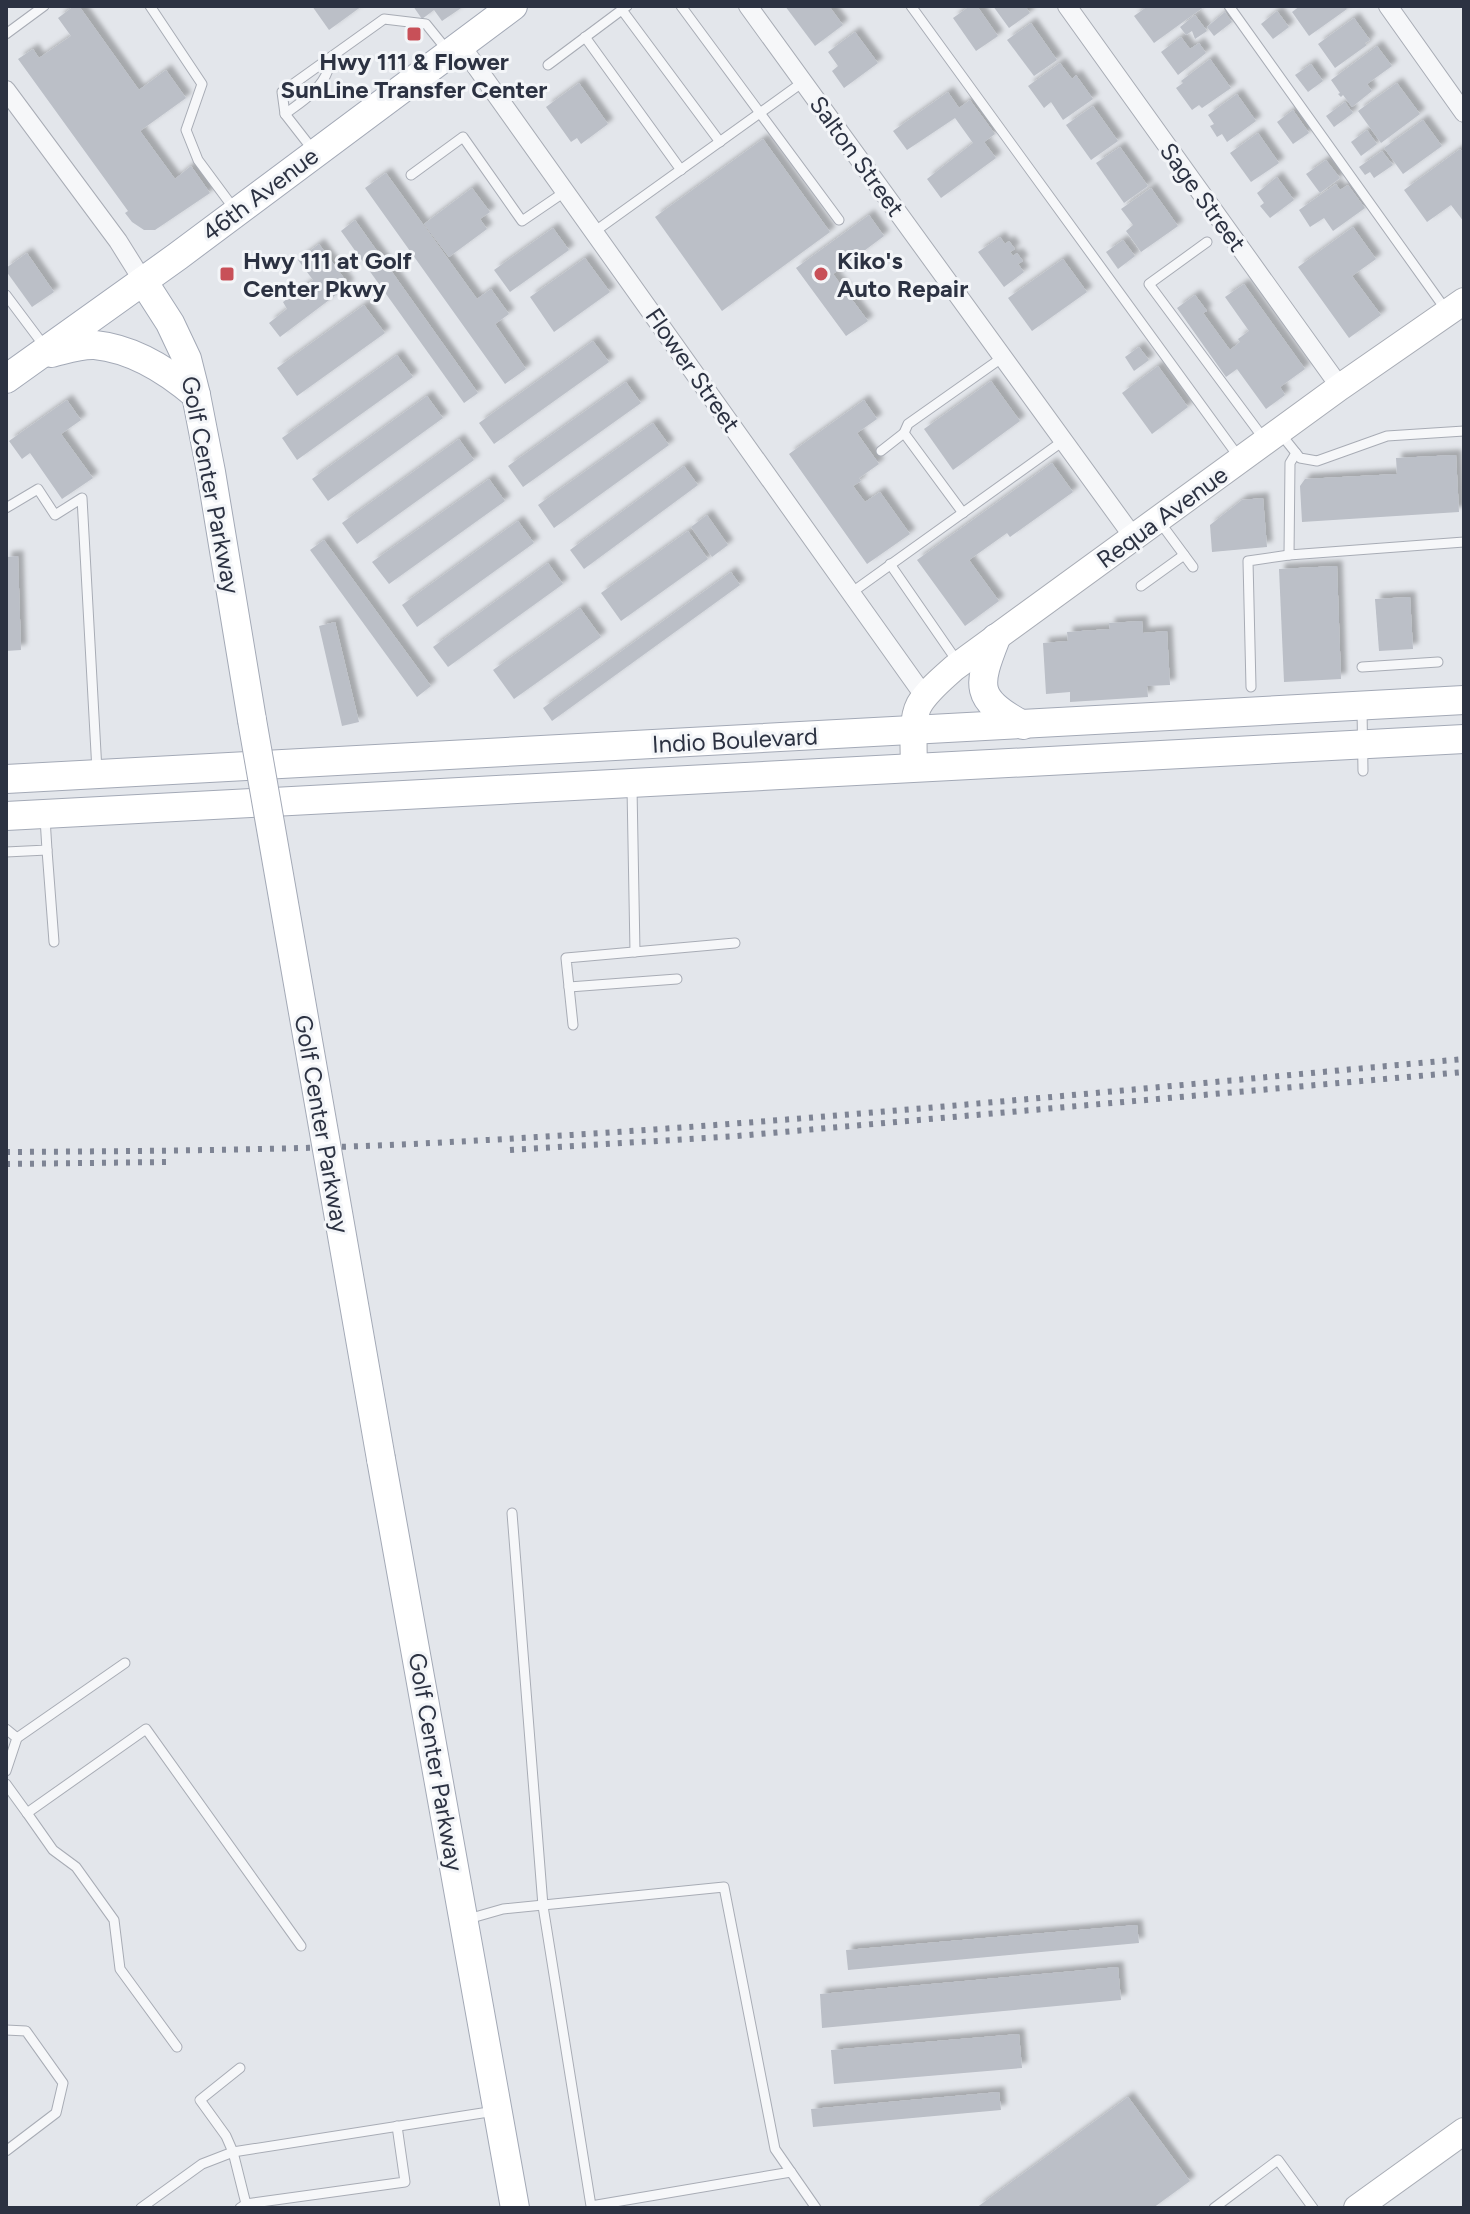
<svg xmlns="http://www.w3.org/2000/svg" width="1470" height="2214" viewBox="0 0 1470 2214" font-family="Figtree,sans-serif">
<style>
.building{fill:#bbbfc7;filter:url(#shadow)}
.lines{fill:none;stroke-linecap:round;stroke-linejoin:round}
.lane-casing{stroke:#a8acb5;stroke-width:11}
.street-casing{stroke:#a8acb5;stroke-width:20}
.secondary-casing{stroke:#a8acb5;stroke-width:28}
.primary-casing{stroke:#a3a9b6;stroke-width:30}
.lane{stroke:#f6f7f9;stroke-width:9}
.street{stroke:#f6f7f9;stroke-width:18}
.secondary{stroke:#fff;stroke-width:26}
.primary{stroke:#fff;stroke-width:28}
.rail{stroke:#7e8494;stroke-width:6;stroke-dasharray:4 8;stroke-linecap:butt}
.primary-bridge-casing{stroke:#a3a9b6;stroke-width:30;stroke-linecap:butt}
.primary-bridge{stroke:#fff;stroke-width:28}
.poi-dot{fill:#c85058;stroke:#f3f5f8;stroke-width:3}
.labels{text-anchor:middle;dominant-baseline:central;stroke-width:6;stroke-linejoin:round;paint-order:stroke}
.poi-label{font-size:24px;font-weight:bold;fill:#2c3242;stroke:#f3f5f8;text-anchor:start}
.street-label{font-size:24px;fill:#2c3242;stroke:#f3f5f8}
</style>
<defs>
<filter id="shadow"><feDropShadow dx="5.5" dy="-5.5" stdDeviation="2" flood-color="#0004"/></filter>
</defs>
<rect width="100%" height="100%" fill="#e3e6eb"/>
<!-- building -->
<g class="building">
<path d="M74 6H79L139 90 166 70 186 98 140 131 175 179 191 166 210 193 155 230H144L132 222 125 213 128 211 18 59 33 49 39 58 71 36 58 18Z"/>
<path d="M312 6H362L329 30Z"/>
<path d="M413 6H464L442 21 434 10 422 19Z"/>
<path d="M785 6H829L843 25 815 46Z"/>
<path d="M970 6H977L998 36 976 51 953 18Z"/>
<path d="M993 6H1025L1030 13 1009 28Z"/>
<path d="M1148 6H1205L1154 43 1134 16Z"/>
<path d="M1300 6H1345L1347 9 1309 36 1292 12Z"/>
<path d="M1277 11 1289 27 1273 39 1261 24Z"/>
<path d="M1225 12 1232 22 1214 36 1207 27Z"/>
<path d="M1195 15 1207 31 1195 39 1192 31 1186 35 1180 27Z"/>
<path d="M1354 18 1370 40 1365 43 1367 45 1335 68 1318 44Z"/>
<path d="M1031 23 1057 60 1034 76 1007 40Z"/>
<path d="M855 32 878 63 844 88 832 71 838 66 828 52Z"/>
<path d="M1181 37 1190 49 1199 43 1206 53 1178 75 1161 52Z"/>
<path d="M1377 46 1392 66 1367 84 1372 91 1352 107 1343 95 1341 97 1338 94 1340 93 1331 80Z"/>
<path d="M1210 59 1231 88 1202 108 1199 105 1192 110 1176 88 1183 83 1181 81Z"/>
<path d="M1060 63 1072 79 1076 75 1093 99 1063 120 1051 102 1044 108 1028 86Z"/>
<path d="M1311 64 1323 81 1308 92 1295 75Z"/>
<path d="M579 83 608 124 581 144 577 138 571 142 546 107Z"/>
<path d="M1397 83 1420 114 1381 143 1358 111Z"/>
<path d="M948 92 959 108 970 100 995 134 984 142 996 158 941 198 927 179 973 143 955 118 907 150 893 131Z"/>
<path d="M1237 94 1256 121 1227 142 1222 134 1217 137 1210 126 1214 124 1208 115Z"/>
<path d="M1345 102 1353 113 1334 127 1326 116Z"/>
<path d="M1093 106 1118 141 1091 160 1066 125Z"/>
<path d="M1293 110 1309 133 1293 144 1277 122Z"/>
<path d="M1423 120 1442 146 1403 174 1384 148Z"/>
<path d="M1367 130 1377 144 1361 156 1351 142Z"/>
<path d="M1258 133 1279 163 1251 182 1230 153Z"/>
<path d="M763 139 830 232 722 311 655 217Z"/>
<path d="M1120 147 1148 186 1124 203 1096 163Z"/>
<path d="M1460 149 1464 154V222L1451 205 1427 222 1404 190Z"/>
<path d="M1382 151 1393 165 1374 178 1370 172 1365 175 1359 167Z"/>
<path d="M1326 160 1340 178 1320 193 1306 174Z"/>
<path d="M386 173 477 299 491 289 509 314 495 324 526 369 505 384 365 188Z"/>
<path d="M1277 177 1294 200 1270 218 1260 206 1264 203 1257 193Z"/>
<path d="M1336 184 1340 190 1348 185 1365 208 1333 231 1324 218 1310 227 1299 210Z"/>
<path d="M472 188 490 212 480 219 487 229 449 257 424 224Z"/>
<path d="M1151 188 1178 226 1141 252 1126 231 1133 225 1121 209Z"/>
<path d="M869 215 884 236 833 274 868 321 846 336 796 268Z"/>
<path d="M355 220 478 393 464 403 341 231Z"/>
<path d="M1353 227 1376 259 1352 276 1381 315 1349 338 1298 267Z"/>
<path d="M553 228 569 250 510 292 494 270Z"/>
<path d="M1000 237 1005 244 1009 241 1015 249 1010 252 1013 256 1017 253 1023 261 1018 264 1024 272 1004 287 978 252Z"/>
<path d="M1123 240 1135 256 1118 269 1106 252Z"/>
<path d="M319 244 349 285 280 337 269 323 287 309 283 302 313 280 298 260Z"/>
<path d="M27 253 54 292 32 307 6 271V268Z"/>
<path d="M585 258 610 292 554 332 530 297Z"/>
<path d="M1063 259 1087 292 1032 331 1008 298Z"/>
<path d="M1244 284 1305 369 1280 387 1285 395 1266 409 1237 369 1226 377 1177 308 1195 295 1207 311 1203 313 1230 350 1240 342 1238 339 1249 331 1225 297Z"/>
<path d="M364 305 385 333 297 396 277 368Z"/>
<path d="M593 341 609 362 494 444 479 423Z"/>
<path d="M1139 347 1149 360 1134 371 1125 357Z"/>
<path d="M397 355 413 377 297 460 282 438Z"/>
<path d="M1158 366 1188 407 1152 434 1122 393Z"/>
<path d="M991 381 1020 421 953 470 924 429Z"/>
<path d="M626 382 641 403 523 487 508 466Z"/>
<path d="M427 396 443 418 328 501 312 479Z"/>
<path d="M67 400 81 420 61 434 93 478 62 499 30 453 22 459 9 441Z"/>
<path d="M864 400 877 419 857 433 879 464 859 478 861 481 853 486 865 502 880 492 910 534 867 564 789 454Z"/>
<path d="M653 423 669 445 554 528 538 505Z"/>
<path d="M459 439 474 460 357 544 342 523Z"/>
<path d="M1456 455 1459 512 1302 522 1300 486 1305 479 1397 474 1396 458Z"/>
<path d="M1052 463 1073 492 1010 537 1007 533 969 560 999 601 965 626 917 560Z"/>
<path d="M684 466 698 485 584 569 570 550Z"/>
<path d="M489 479 505 501 389 584 372 562Z"/>
<path d="M1263 498 1267 547 1212 552 1210 525 1242 500Z"/>
<path d="M707 515 728 545 712 557 691 527Z"/>
<path d="M518 521 534 543 417 627 402 605Z"/>
<path d="M688 531 708 559 621 621 601 593Z"/>
<path d="M324 540 431 686 417 697 310 550Z"/>
<path d="M18 556 21 650 6 651V557Z"/>
<path d="M548 563 563 584 448 667 433 647Z"/>
<path d="M1337 566 1341 679 1284 682 1279 569Z"/>
<path d="M731 572 740 585 552 721 543 708Z"/>
<path d="M1410 597 1413 649 1379 651 1375 599Z"/>
<path d="M580 608 601 637 514 699 493 670Z"/>
<path d="M1142 621 1143 633 1167 631 1170 685 1147 686 1148 697 1070 702V692L1046 694 1043 643 1068 641 1067 632 1110 629 1109 623Z"/>
<path d="M335 622 359 722 342 726 319 626Z"/>
<path d="M1137 1925 1139 1943 848 1970 846 1950Z"/>
<path d="M1118 1967 1121 2000 822 2028 820 1994Z"/>
<path d="M1019 2034 1022 2068 834 2084 831 2050Z"/>
<path d="M999 2092 1001 2110 813 2127 811 2109Z"/>
<path d="M1128 2097 1190 2181 1153 2208H976Z"/>
</g>
<g class="lines">
<!-- lane casing -->
<g class="lane-casing">
<g id="lane">
<path d="M150 6 202 84 186 130 198 160 235 210"/>
<path d="M681 6 839 220"/>
<path d="M911 6 1238 456"/>
<path d="M1229 6 1446 310"/>
<path d="M622 10 720 142"/>
<path d="M6 34 44 6"/>
<path d="M585 37 681 170"/>
<path d="M548 65 627 6"/>
<path d="M285 114C301 102 321 90 328 70L324 63"/>
<path d="M313 150 285 114 282 92 384 19 426 24 447 50"/>
<path d="M411 175 463 137 522 221 566 191"/>
<path d="M594 232 803 82"/>
<path d="M1207 242 1149 284 1264 439"/>
<path d="M6 295 45 347"/>
<path d="M904 433 963 513"/>
<path d="M1280 433 1300 458 1317 461 1387 436 1464 431"/>
<path d="M881 451 904 433 908 424 1003 357"/>
<path d="M1296 453 1290 463 1289 555 1464 542"/>
<path d="M6 508 38 489 55 515 82 498 97 771"/>
<path d="M1159 521 1193 567"/>
<path d="M890 564 959 664"/>
<path d="M1141 586 1184 555"/>
<path d="M851 593 1063 441"/>
<path d="M1362 667 1438 662"/>
<path d="M1251 687 1248 561 1289 555"/>
<path d="M1362 709 1363 771"/>
<path d="M632 788 635 952"/>
<path d="M47 850 54 942"/>
<path d="M6 852 47 850 45 818"/>
<path d="M569 987 677 979"/>
<path d="M573 1025 566 958 735 943"/>
<path d="M512 1513 543 1906 591 2206 791 2172"/>
<path d="M6 1729 17 1738 6 1771"/>
<path d="M17 1738 125 1663"/>
<path d="M6 1784 27 1813 146 1729 301 1946"/>
<path d="M27 1813 53 1850 76 1867 114 1920 120 1969 177 2047"/>
<path d="M468 1919 503 1909 724 1887 775 2149 816 2208"/>
<path d="M6 2030 26 2031 63 2083 56 2113 6 2151"/>
<path d="M240 2068 200 2100 226 2136 233 2152 246 2204"/>
<path d="M141 2208 202 2164 233 2152 495 2111"/>
<path d="M240 2208 246 2204 405 2182 397 2126"/>
<path d="M1214 2208 1278 2160 1313 2208"/>
</g>
</g>
<!-- street casing -->
<g class="street-casing">
<g id="street">
<path d="M748 6 1134 538"/>
<path d="M1067 6 1340 387"/>
<path d="M1388 6 1464 113"/>
<path d="M460 44 925 697"/>
<path d="M6 90 118 241 143 281"/>
</g>
</g>
<!-- secondary casing -->
<g class="secondary-casing">
<g id="secondary">
<path d="M914 768C914 751 911 720 919 705 927 691 942 679 954 668L1340 387 1464 301"/>
<path d="M1357 2208 1464 2131"/>
</g>
</g>
<!-- primary casing -->
<g class="primary-casing">
<g id="primary">
<path d="M143 281 170 323 187 359 196 395 211 472 252 720"/>
<path d="M51 353C64 350 81 344 95 345 134 349 167 370 196 395"/>
<path d="M6 379 178 256 513 6"/>
<path d="M996 638C977 686 974 699 1023 725"/>
<path d="M6 779 1464 700"/>
<path d="M6 816 1464 739"/>
<path d="M381 1459 515 2208"/>
</g>
</g>
<!-- lane -->
<use href="#lane" class="lane"/>
<!-- street -->
<use href="#street" class="street"/>
<!-- secondary -->
<use href="#secondary" class="secondary"/>
<!-- primary -->
<use href="#primary" class="primary"/>
<!-- rail -->
<g class="rail">
<path d="M510 1150 737 1136 1464 1072"/>
<path d="M6 1152C160 1151 315 1150 469 1141 801 1123 1132 1089 1464 1059"/>
<path d="M6 1164 166 1162"/>
</g>
<!-- primary-bridge casing -->
<g class="primary-bridge-casing">
<path id="primary-bridge" d="M252 720 381 1459"/>
</g>
<!-- primary-bridge -->
<use href="#primary-bridge" class="primary-bridge"/>
</g>
<!-- markers -->
<g class="poi-dot">
<rect x="406" y="26" width="16" height="16" rx="4"/>
<rect x="219" y="266" width="16" height="16" rx="4"/>
<circle cx="821" cy="274" r="8"/>
</g>
<g class="labels">
<!-- poi labels -->
<g class="poi-label">
<text x="414" y="61" text-anchor="middle">Hwy 111 &amp; Flower<tspan x="414" dy="28">SunLine Transfer Center</tspan></text>
<text x="243" y="260">Hwy 111 at Golf<tspan x="243" dy="28">Center Pkwy</tspan></text>
<text x="837" y="260">Kiko's<tspan x="837" dy="28">Auto Repair</tspan></text>
</g>
<!-- street labels -->
<g class="street-label">
<text transform="translate(857 156) rotate(54)">Salton Street</text>
<text transform="translate(260 194) rotate(-37)">46th Avenue</text>
<text transform="translate(1203 197) rotate(54)">Sage Street</text>
<text transform="translate(693 370) rotate(55)">Flower Street</text>
<text transform="translate(211 485) rotate(79)">Golf Center Parkway</text>
<text transform="translate(1162 517) rotate(-36)">Requa Avenue</text>
<text transform="translate(735 740) rotate(-3)">Indio Boulevard</text>
<text transform="translate(322 1124) rotate(80)">Golf Center Parkway</text>
<text transform="translate(436 1762) rotate(80)">Golf Center Parkway</text>
</g>
</g>
<!-- border -->
<rect width="1470" height="2214" fill="none" stroke="#2c3242" stroke-width="16"/>
</svg>
